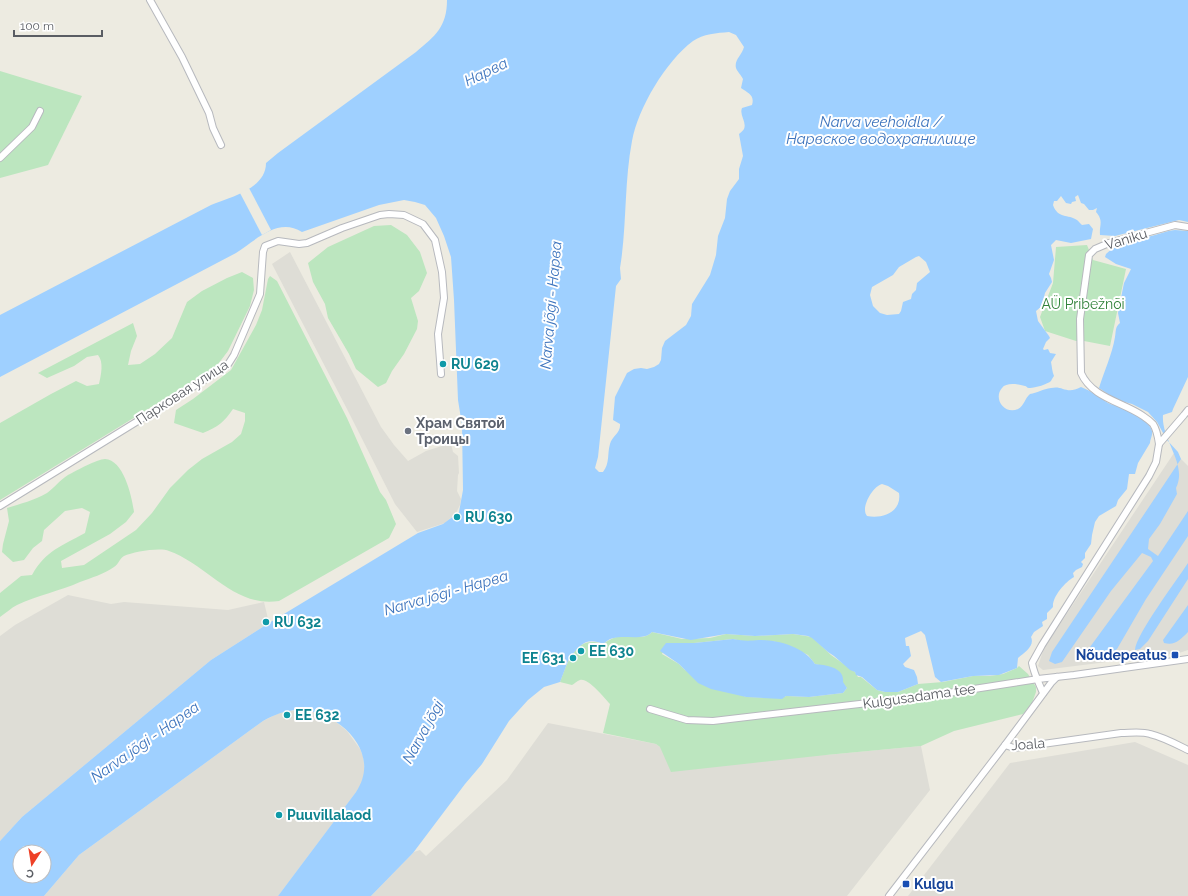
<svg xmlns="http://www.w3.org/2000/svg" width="1188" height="896" viewBox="0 0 1188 896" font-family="Raleway,sans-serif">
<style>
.industrial{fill:#deddd6}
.green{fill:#bce6bf;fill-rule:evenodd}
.water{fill:#9fd0ff;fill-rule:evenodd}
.pier{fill:#edebe1}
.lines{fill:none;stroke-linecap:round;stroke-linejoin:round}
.street-casing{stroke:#b7b9be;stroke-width:8}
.street{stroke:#fff;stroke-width:6}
.culture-dot{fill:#0f9aa8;stroke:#fff;stroke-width:1.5}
.worship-dot{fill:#6b7280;stroke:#fff;stroke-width:1.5}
.transit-dot{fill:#1a4fb4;stroke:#fff;stroke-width:1.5}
.labels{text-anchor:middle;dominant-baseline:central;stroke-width:4;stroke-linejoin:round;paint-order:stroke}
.street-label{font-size:14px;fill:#5a5d63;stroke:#fff}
.park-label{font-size:14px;fill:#31823a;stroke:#fff}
.culture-label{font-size:14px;font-weight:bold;fill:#0d838f;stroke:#fff;text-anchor:start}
.worship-label{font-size:14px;font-weight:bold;fill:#5b616d;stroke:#fff;text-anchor:start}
.transit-label{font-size:14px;font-weight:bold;fill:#164399;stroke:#fff;text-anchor:end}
.water-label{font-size:15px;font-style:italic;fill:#3d74bd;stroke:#fff}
</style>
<rect width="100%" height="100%" fill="#edebe1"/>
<!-- industrial -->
<g class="industrial">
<path d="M290 252 381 427 394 445 408 461 426 451 445 445 446 446 447 445 451 444 453 452 458 456 459 473 458 475 457 491 461 499 460 505 456 513 445 523 417 532 395 504 347 409 272 264Z"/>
<path d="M1174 453 1181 459 1188 466V650L1179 653 1043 670 1038 666 1044 648Z"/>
<path d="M68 595 111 604 124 602 228 610 264 602 269 623 211 660 22 817 0 841V636L15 625Z"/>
<path d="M298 710 310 711 322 715 336 722 347 731 360 749 363 756 365 772 362 783 356 792 278 896H44L79 855 263 721 279 713Z"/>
<path d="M548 723 656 744 660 747 826 755 921 746 930 790 847 896H371L414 852 420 850 426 856 507 780Z"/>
<path d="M1135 742 1188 765V896H908L1010 763Z"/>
</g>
<!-- green -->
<g class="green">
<path d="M0 71 82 96 48 165 0 178Z"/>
<path d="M391 225 407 235 420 252 427 273 419 291 411 298 418 321 417 329 404 354 392 371 386 383 378 387 356 369 349 354 328 318 325 304 313 282 308 263 328 247 374 226Z"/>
<path d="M1087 245 1093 260 1126 269 1110 346 1084 341H1076L1045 331 1040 317 1053 283 1056 247Z"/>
<path d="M242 272 253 278 254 290 250 306 228 351 215 368 0 500V423L51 394 76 381 87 386 99 384C101 375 104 362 98 355L87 357 74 366 47 378 38 373 133 323 137 336 131 351 128 365 140 364 155 354 172 338 187 302 202 291 227 278Z"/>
<path d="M270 276 277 281 347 418 380 492 386 500 396 524 389 538 279 601C234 608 208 565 169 551 160 547 133 552 124 556 120 558 118 565 114 567 104 574 91 578 80 582 60 591 38 595 17 605 11 608 6 613 0 617V593L21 576 32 575C46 550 62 546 85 533L90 512 82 508 65 511 44 530 42 541 33 548 24 560 13 562 2 552 3 544 9 521 7 508C20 504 35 500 47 493 54 488 60 480 68 475 76 471 97 459 105 459 124 460 132 497 134 512L126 522 110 534 61 561 62 568 84 565 136 530 152 513 170 488 188 470 202 459 232 442 241 434 245 421V413L233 409C224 422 218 427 203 433L174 423 176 410 193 399 231 370 256 325 262 310 268 279Z"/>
<path d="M652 632 682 639 710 638 726 634 755 636 793 634 812 637 831 655 855 672 858 677H861L877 690 885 692H898L918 684 943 682 973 676H990L1003 674 1017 668 1019 666 1028 674 1036 687V692L1032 703 1023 714 954 731 921 746 826 755 671 772 660 747 656 744 603 733 610 704C604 698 589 678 580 680 577 681 574 684 572 685L560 682C568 662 575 634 603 644 609 640 615 636 624 636 633 636 645 640 652 632ZM733 639 746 642 772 641 787 645 808 655 815 664 819 665 842 682 847 688 843 693 809 697 786 696 782 698 746 697 685 670 679 664 662 654 667 643H694Z"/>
</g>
<!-- water -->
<g class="water">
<path d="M447 0H1188V222L1179 220 1115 236 1100 235C1099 225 1104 221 1096 212L1097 208 1093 210H1089L1084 204 1081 203 1078 195 1075 197 1076 201 1072 202 1071 204 1066 203 1061 196 1057 201H1054L1053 205C1058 219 1068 214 1077 220 1079 222 1080 223 1082 225L1089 224 1093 229 1091 239 1071 243 1056 240 1051 245 1054 260 1049 274 1051 278 1052 282 1045 293 1042 306 1036 311 1038 321 1049 336 1050 338 1046 342 1043 349 1044 350 1048 349 1050 353 1056 354 1051 362C1052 367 1052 371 1054 376 1053 377 1052 379 1051 381 1048 384 1035 388 1030 388 1026 388 1028 387 1025 386 1018 384 1006 382 1002 388 993 398 1004 415 1018 409 1024 406 1025 398 1030 394 1037 393 1043 389 1051 388 1063 385 1066 395 1081 387 1091 391 1099 397 1108 403 1112 405 1116 405 1120 407 1129 410 1150 421 1152 431 1153 435 1150 439 1150 443L1138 463 1135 474H1129L1127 489 1118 500 1116 506 1099 516 1095 522 1092 535 1091 544 1085 553V558L1081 562 1083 564 1082 567 1076 570 1073 573 1074 577C1065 582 1052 597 1053 607L1047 613V619L1042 622 1043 626 1034 632 1031 637C1035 646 1025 652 1018 658L1017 668 999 675 973 676 941 682 935 677 925 635 921 631 905 638 906 646H909L911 656 903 664 905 667 914 670 917 677 918 684 898 692H885L877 690 862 677 856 675 855 672 850 670 834 656 828 652 812 638 808 636 793 634 755 636 726 634 691 640 652 632C644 641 625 635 614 638 610 638 606 642 603 644 594 640 586 640 579 647 575 650 574 654 570 656L560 682 544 687 528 700 509 721 482 764 465 784 413 853 371 896H278L356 792C383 752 338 710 298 710 285 710 274 715 263 721L79 855 44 896H0V841L22 817 211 660 269 623 418 533 443 524 459 512 463 490 462 425 458 400 454 300 451 257 444 236 436 218 425 205 415 202 404 200 379 205 302 232C278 217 256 240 236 253L0 377V315L211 205C230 197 266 189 266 163L278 153 416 52C435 36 447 27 447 0ZM729 32 736 35 744 47C742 55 734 60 736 68 737 71 741 75 743 79L741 88C748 93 755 95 752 105L742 108C739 115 747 122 744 129 743 131 741 132 739 134L743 156 739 169V179L730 191 727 199 725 218 718 236 716 255 710 275 692 304 691 316 686 325 665 341 662 348 661 360 659 364 654 367 647 369 641 368 634 369 627 373 615 397 613 420 620 424C621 433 612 436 610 444 607 454 610 463 603 472H599L595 468 598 457 616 286 621 279 620 268C627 226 624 183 632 141 638 108 666 61 693 41 703 34 717 33 729 32ZM919 256 926 262 930 272 917 283 916 290 912 294 911 299 903 302 901 311 899 314 887 315 880 313 873 306 870 295 872 287 893 275 899 267 916 257ZM882 484 888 486 899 493C902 512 883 519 867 516 860 508 873 486 882 484ZM20 852H44V876H20Z"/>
<path d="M1175 230 1188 231V377L1173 409 1172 412 1163 415C1161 440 1188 464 1176 488L1177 494 1160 524 1149 539 1148 549 1158 556 1188 511V536L1146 599 1117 649 1109 655 1097 657 1091 654 1090 647 1153 561 1151 557 1142 553 1111 591 1062 662 1055 664 1049 661 1052 652 1181 459 1178 452 1167 440 1157 422 1148 412 1132 404 1117 400 1099 388C1104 371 1112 355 1115 337 1116 331 1115 327 1120 323L1118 313 1124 283 1131 269 1116 264 1105 257 1106 254C1116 244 1133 241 1147 237 1157 235 1165 231 1175 230Z"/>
<path d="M1188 563V579L1148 641 1140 649 1135 650C1136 634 1177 580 1188 563Z"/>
<path d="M1188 605V632C1180 640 1175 646 1164 643L1163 640Z"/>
<path d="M733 639C744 641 748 641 759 640 779 640 804 647 815 664 825 665 845 667 843 682L847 688 843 693 809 697 786 696 782 699 746 697 711 689 698 683 679 664 660 651 666 643H694Z"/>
</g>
<!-- pier -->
<path class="pier" d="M249 188 271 230 262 235 240 193Z"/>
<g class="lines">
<!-- street casing -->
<g class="street-casing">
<g id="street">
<path d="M150 0 182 57 209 113 213 128 221 145"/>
<path d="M0 158 32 127 40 111"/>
<path d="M1159 444C1158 437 1157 430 1153 424 1150 421 1146 418 1143 416 1123 402 1092 398 1081 373L1080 319 1089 255 1095 249 1109 243 1175 225 1188 227"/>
<path d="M0 506 227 366 234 355 260 294 263 252 265 246 278 241 299 244 307 243 342 228 380 215 389 214 404 215 423 224 435 240 442 272 444 298 438 334 441 374"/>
<path d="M1043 693C1039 683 1034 674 1032 663L1042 645 1149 476 1156 462 1159 444 1184 415 1188 410"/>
<path d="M650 709 687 720 713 721 929 696 1038 679 1074 675 1188 659"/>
<path d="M1005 745 1014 748 1121 733C1130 733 1141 731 1150 734 1163 737 1176 744 1188 750"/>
<path d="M889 896 1005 745 1051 683 1057 677"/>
</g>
</g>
<!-- street -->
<use href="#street" class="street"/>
</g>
<!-- markers -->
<g class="culture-dot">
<circle cx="443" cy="364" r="4"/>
<circle cx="457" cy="517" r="4"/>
<circle cx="266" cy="622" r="4"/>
<circle cx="581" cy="651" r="4"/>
<circle cx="573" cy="658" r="4"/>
<circle cx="287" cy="715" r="4"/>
<circle cx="279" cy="815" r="4"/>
</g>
<circle class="worship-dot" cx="408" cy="431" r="4"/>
<g class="transit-dot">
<rect x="1171" y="651" width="8" height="8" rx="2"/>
<rect x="902" y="880" width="8" height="8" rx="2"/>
</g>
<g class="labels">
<!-- street labels -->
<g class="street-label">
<text transform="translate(1126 239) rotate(-17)">Vaniku</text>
<text transform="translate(182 392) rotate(-33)">Парковая улица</text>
<text transform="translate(919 696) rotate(-8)">Kulgusadama tee</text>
<text transform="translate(1028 744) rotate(-4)">Joala</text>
</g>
<!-- park labels -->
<g class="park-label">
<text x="1083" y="304">AÜ Pribežnõi</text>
</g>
<!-- culture labels -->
<g class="culture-label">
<text x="451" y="364">RU 629</text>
<text x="465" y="517">RU 630</text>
<text x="274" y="622">RU 632</text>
<text x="589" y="651">EE 630</text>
<text x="565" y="658" text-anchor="end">EE 631</text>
<text x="295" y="715">EE 632</text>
<text x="287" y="815">Puuvillalaod</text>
</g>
<!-- worship labels -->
<g class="worship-label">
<text x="416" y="423">Храм Святой<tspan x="416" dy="16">Троицы</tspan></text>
</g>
<!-- transit labels -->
<g class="transit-label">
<text x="1167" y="655">Nõudepeatus</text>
<text x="914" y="884" text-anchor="start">Kulgu</text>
</g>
<!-- water labels -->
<g class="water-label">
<text transform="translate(486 72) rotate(-26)">Нарва</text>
<text x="881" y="122">Narva veehoidla /<tspan x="881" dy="17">Нарвское водохранилище</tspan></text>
<text transform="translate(551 305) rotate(-85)">Narva jõgi - Нарва</text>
<text transform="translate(446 593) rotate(-16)">Narva jõgi - Нарва</text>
<text transform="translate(423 732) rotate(-61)">Narva jõgi</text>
<text transform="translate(145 742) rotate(-35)">Narva jõgi - Нарва</text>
</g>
</g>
<!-- north arrow -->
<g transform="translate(32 864) rotate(192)"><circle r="19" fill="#ffffff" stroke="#bdbec1"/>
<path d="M0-3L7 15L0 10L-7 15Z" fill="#ee4127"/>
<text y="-6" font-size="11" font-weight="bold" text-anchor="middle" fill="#5a5d63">С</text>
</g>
<!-- scale -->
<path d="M14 30v6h88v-6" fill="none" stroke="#5a5d63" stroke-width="2"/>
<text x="20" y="30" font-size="12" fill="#5a5d63" stroke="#ffffff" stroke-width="3" paint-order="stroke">100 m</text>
</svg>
